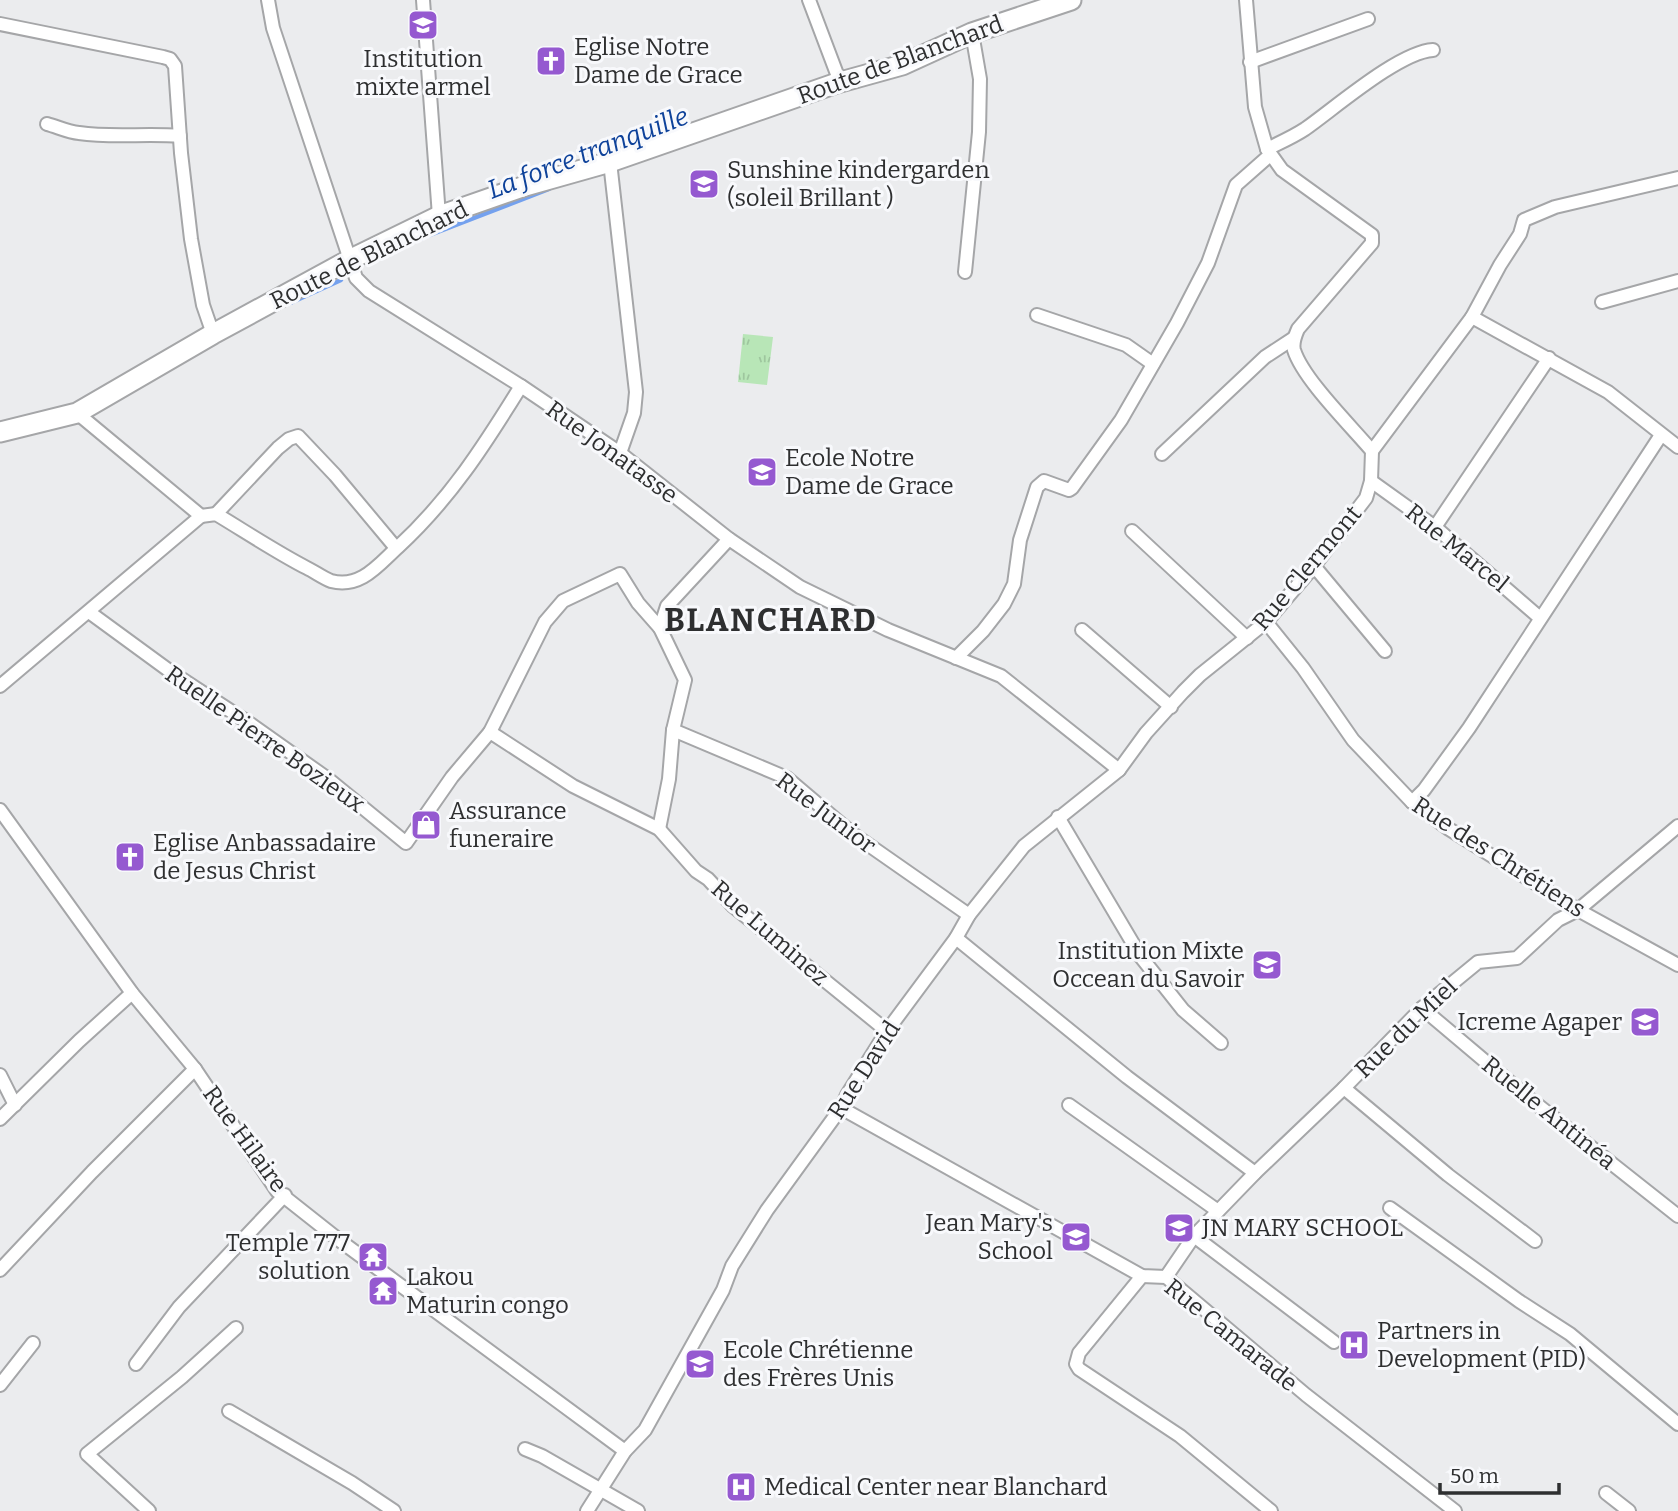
<svg xmlns="http://www.w3.org/2000/svg" width="1678" height="1511" viewBox="0 0 1678 1511" font-family="Bitter,serif">
<style>
.park{fill:url(#park-tufts)}
.lines{fill:none;stroke-linecap:round;stroke-linejoin:round}
.stream{stroke:#74a1ee;stroke-width:4.5}
.street-casing{stroke:#a5a6a8;stroke-width:16}
.secondary-casing{stroke:#a5a6a8;stroke-width:23}
.street{stroke:#fff;stroke-width:12}
.secondary{stroke:#fff;stroke-width:19}
.labels{text-anchor:middle;dominant-baseline:central;stroke-width:6;stroke-linejoin:round;paint-order:stroke}
.poi-label{font-size:24px;fill:#2e2f30;stroke:#f8f9fc;text-anchor:start}
.street-label{font-size:24px;fill:#2e2f30;stroke:#f8f9fc}
.water-label{font-size:26px;font-style:italic;fill:#0e429a;stroke:#f8f9fc}
.district-label{font-size:32px;font-weight:bold;letter-spacing:2px;fill:#2e2f30;stroke:#f8f9fc}
</style>
<defs>
<pattern id="park-tufts" width="24" height="20" patternUnits="userSpaceOnUse" patternTransform="scale(1.75)"><rect width="24" height="20" fill="#b8e6b7"/><path d="M3 7l-1-3M5 7V3M7 7l1-3M15 17l-1-3M17 17v-4M19 17l1-3" fill="none" stroke="#9ec69e"/></pattern>
</defs>
<rect width="100%" height="100%" fill="#ebecee"/>
<!-- park -->
<path class="park" d="M743 334 773 337 767 385 738 382Z"/>
<g class="lines">
<!-- stream -->
<g class="stream">
<path d="M391 250 549 189"/>
<path d="M288 304 341 280"/>
</g>
<!-- street casing -->
<g class="street-casing">
<g id="street">
<path d="M268 0 273 28 356 278 369 291 521 386 620 453 729 539 800 587 888 630 1001 676 1119 770"/>
<path d="M423 0 439 216"/>
<path d="M809 0 840 82"/>
<path d="M0 24 163 57 170 59 175 66 181 153 191 239 203 305 213 334"/>
<path d="M1250 62 1368 19"/>
<path d="M47 124C58 127 68 132 79 133 113 138 146 133 180 136"/>
<path d="M1267 149C1279 143 1293 137 1305 129 1335 108 1399 52 1433 50"/>
<path d="M610 162 636 392 634 413 620 453"/>
<path d="M965 272 979 132 980 79 972 33"/>
<path d="M1602 302 1678 281"/>
<path d="M1037 315 1126 345 1153 364"/>
<path d="M1472 317 1608 392 1678 447"/>
<path d="M1372 451 1472 317 1500 265 1520 234 1524 220 1555 207 1678 178"/>
<path d="M1162 454 1265 357 1294 338"/>
<path d="M1371 481 1435 527 1540 618"/>
<path d="M216 514 278 448 289 439 298 436 335 475 396 548"/>
<path d="M201 516 216 514C246 532 276 552 307 568 315 572 323 578 331 581 361 589 379 564 398 547 450 499 484 446 521 386"/>
<path d="M1435 527 1549 358"/>
<path d="M1132 531 1247 638"/>
<path d="M1314 566 1385 651"/>
<path d="M89 612 171 672 249 723 328 779 406 843 452 777 490 732 573 786 659 829 696 871 708 879 733 906 887 1031"/>
<path d="M1266 622 1303 668 1353 740 1412 802 1449 829 1578 910 1678 965"/>
<path d="M1082 630 1171 707"/>
<path d="M956 658 983 631 1004 604 1014 584 1020 540 1037 487 1044 481 1069 490 1072 488 1121 420 1177 323 1208 263 1236 185 1270 155"/>
<path d="M0 686 201 516 77 413"/>
<path d="M673 730 787 778 853 834 969 915"/>
<path d="M490 732 545 622 563 601 620 574 638 603 660 628"/>
<path d="M1412 802 1424 790 1469 728 1661 435"/>
<path d="M0 810 132 993 195 1069 277 1191 339 1240 625 1451"/>
<path d="M1058 817 1141 957 1183 1010 1221 1043"/>
<path d="M659 829 669 779 673 730 685 680 660 628 667 606 729 539"/>
<path d="M956 938 1127 1077 1255 1173"/>
<path d="M1422 1008 1525 1095 1678 1216"/>
<path d="M0 1075 15 1105"/>
<path d="M1344 1088 1448 1175 1535 1241"/>
<path d="M1069 1105 1218 1211"/>
<path d="M841 1108 1142 1276 1166 1277 1306 1395 1455 1511"/>
<path d="M0 1119 79 1041 132 993"/>
<path d="M1390 1208 1519 1301 1570 1334 1678 1424"/>
<path d="M1194 1236 1334 1342"/>
<path d="M0 1270 92 1172 195 1069"/>
<path d="M1142 1276 1079 1353 1076 1364 1079 1369 1180 1436 1271 1511"/>
<path d="M1166 1277 1194 1236 1255 1173 1344 1088 1422 1008 1478 962 1517 958 1558 920 1578 910 1678 826"/>
<path d="M136 1364 179 1307 285 1195"/>
<path d="M0 1385 33 1343"/>
<path d="M229 1411 352 1483 394 1511"/>
<path d="M525 1449 542 1456 638 1511"/>
<path d="M1606 1493 1629 1511"/>
<path d="M149 1511 87 1454 182 1377 236 1328"/>
<path d="M587 1511 625 1451 645 1430 723 1290 732 1266 767 1210 841 1108 847 1095 887 1031 956 938 969 915 1024 846 1119 770 1146 733 1183 692 1200 675 1266 622 1314 566 1366 498 1371 481 1372 451C1351 426 1303 379 1294 350 1292 343 1295 336 1298 329L1372 243V235L1282 170 1267 149 1255 107 1246 0"/>
</g>
</g>
<!-- secondary casing -->
<g class="secondary-casing">
<path id="secondary" d="M0 432 77 413 213 334 351 259 439 216 525 186 610 162 837 83 902 65 972 33 1071 0"/>
</g>
<!-- street -->
<use href="#street" class="street"/>
<!-- secondary -->
<use href="#secondary" class="secondary"/>
</g>
<!-- icons -->
<defs>
<g id="school-square" transform="scale(1.575)"><rect x="-9" y="-9" width="18" height="18" rx="4" fill="#9559d0" stroke="#f8f9fc"/><path d="M0-5L7-2L0 1L-7-2ZM-4 1L0 2.5L4 1V4Q0 6-4 4Z" fill="#fff"/></g>
<g id="church-square" transform="scale(1.575)"><rect x="-9" y="-9" width="18" height="18" rx="4" fill="#9559d0" stroke="#f8f9fc"/><path d="M-1.2-6h2.4v3.5h3.3v2.4h-3.3V6h-2.4V-.1h-3.3v-2.4h3.3Z" fill="#fff"/></g>
<g id="shop-square" transform="scale(1.575)"><rect x="-9" y="-9" width="18" height="18" rx="4" fill="#9559d0" stroke="#f8f9fc"/><path d="M-5-2.5h2.3a2.7 3.5 0 0 1 5.4 0H5L5.5 6h-11ZM-1.5-2.5h3a1.5 2.3 0 0 0-3 0Z" fill="#fff"/></g>
<g id="temple-square" transform="scale(1.575)"><rect x="-9" y="-9" width="18" height="18" rx="4" fill="#9559d0" stroke="#f8f9fc"/><path d="M0-6L5-2H3V0L6.5 2.5H4V6H1.5V3h-3V6H-4V2.5H-6.5L-3 0V-2H-5Z" fill="#fff"/></g>
<g id="hospital-square" transform="scale(1.575)"><rect x="-9" y="-9" width="18" height="18" rx="4" fill="#9559d0" stroke="#f8f9fc"/><path d="M-5-5h3v3.5h4V-5h3V5h-3V1.5h-4V5h-3Z" fill="#fff"/></g>
</defs>
<g fill-rule="evenodd">
<use href="#school-square" x="423" y="25"/>
<use href="#church-square" x="551" y="61"/>
<use href="#school-square" x="704" y="184"/>
<use href="#school-square" x="762" y="472"/>
<use href="#shop-square" x="426" y="825"/>
<use href="#church-square" x="130" y="857"/>
<use href="#school-square" x="1267" y="965"/>
<use href="#school-square" x="1645" y="1022"/>
<use href="#school-square" x="1179" y="1228"/>
<use href="#school-square" x="1076" y="1237"/>
<use href="#temple-square" x="373" y="1257"/>
<use href="#temple-square" x="383" y="1291"/>
<use href="#hospital-square" x="1354" y="1345"/>
<use href="#school-square" x="700" y="1364"/>
<use href="#hospital-square" x="741" y="1487"/>
</g>
<g class="labels">
<!-- poi labels -->
<g class="poi-label">
<text x="574" y="47">Eglise Notre<tspan x="574" dy="28">Dame de Grace</tspan></text>
<text x="423" y="59" text-anchor="middle">Institution<tspan x="423" dy="28">mixte armel</tspan></text>
<text x="727" y="170">Sunshine kindergarden<tspan x="727" dy="28">(soleil Brillant )</tspan></text>
<text x="785" y="458">Ecole Notre<tspan x="785" dy="28">Dame de Grace</tspan></text>
<text x="449" y="811">Assurance<tspan x="449" dy="28">funeraire</tspan></text>
<text x="153" y="843">Eglise Anbassadaire<tspan x="153" dy="28">de Jesus Christ</tspan></text>
<text x="1244" y="951" text-anchor="end">Institution Mixte<tspan x="1244" dy="28">Occean du Savoir</tspan></text>
<text x="1622" y="1022" text-anchor="end">Icreme Agaper</text>
<text x="1053" y="1223" text-anchor="end">Jean Mary's<tspan x="1053" dy="28">School</tspan></text>
<text x="1202" y="1228">JN MARY SCHOOL</text>
<text x="350" y="1243" text-anchor="end">Temple 777<tspan x="350" dy="28">solution</tspan></text>
<text x="406" y="1277">Lakou<tspan x="406" dy="28">Maturin congo</tspan></text>
<text x="1377" y="1331">Partners in<tspan x="1377" dy="28">Development (PID)</tspan></text>
<text x="723" y="1350">Ecole Chrétienne<tspan x="723" dy="28">des Frères Unis</tspan></text>
<text x="764" y="1487">Medical Center near Blanchard</text>
</g>
<!-- street labels -->
<g class="street-label">
<text transform="translate(900 60) rotate(-20)">Route de Blanchard</text>
<text transform="translate(369 255) rotate(-26)">Route de Blanchard</text>
<text transform="translate(612 452) rotate(36)">Rue Jonatasse</text>
<text transform="translate(1457 548) rotate(39)">Rue Marcel</text>
<text transform="translate(1307 568) rotate(-50)">Rue Clermont</text>
<text transform="translate(265 739) rotate(35)">Ruelle Pierre Bozieux</text>
<text transform="translate(826 813) rotate(37)">Rue Junior</text>
<text transform="translate(1499 857) rotate(33)">Rue des Chrétiens</text>
<text transform="translate(770 933) rotate(41)">Rue Luminez</text>
<text transform="translate(1406 1028) rotate(-44)">Rue du Miel</text>
<text transform="translate(864 1070) rotate(-57)">Rue David</text>
<text transform="translate(1549 1113) rotate(39)">Ruelle Antinéa</text>
<text transform="translate(245 1139) rotate(54)">Rue Hilaire</text>
<text transform="translate(1231 1335) rotate(39)">Rue Camarade</text>
</g>
<!-- water labels -->
<g class="water-label">
<text transform="translate(588 153) rotate(-21)">La force tranquille</text>
</g>
<!-- district labels -->
<g class="district-label">
<text x="771" y="620">BLANCHARD</text>
</g>
</g>
<!-- scale -->
<path d="M1440 1483v10h119v-10" fill="none" stroke="#2e2f30" stroke-width="3.5"/>
<text x="1450" y="1483" font-size="21" fill="#2e2f30" stroke="#f8f9fc" stroke-width="5" paint-order="stroke">50 m</text>
</svg>
